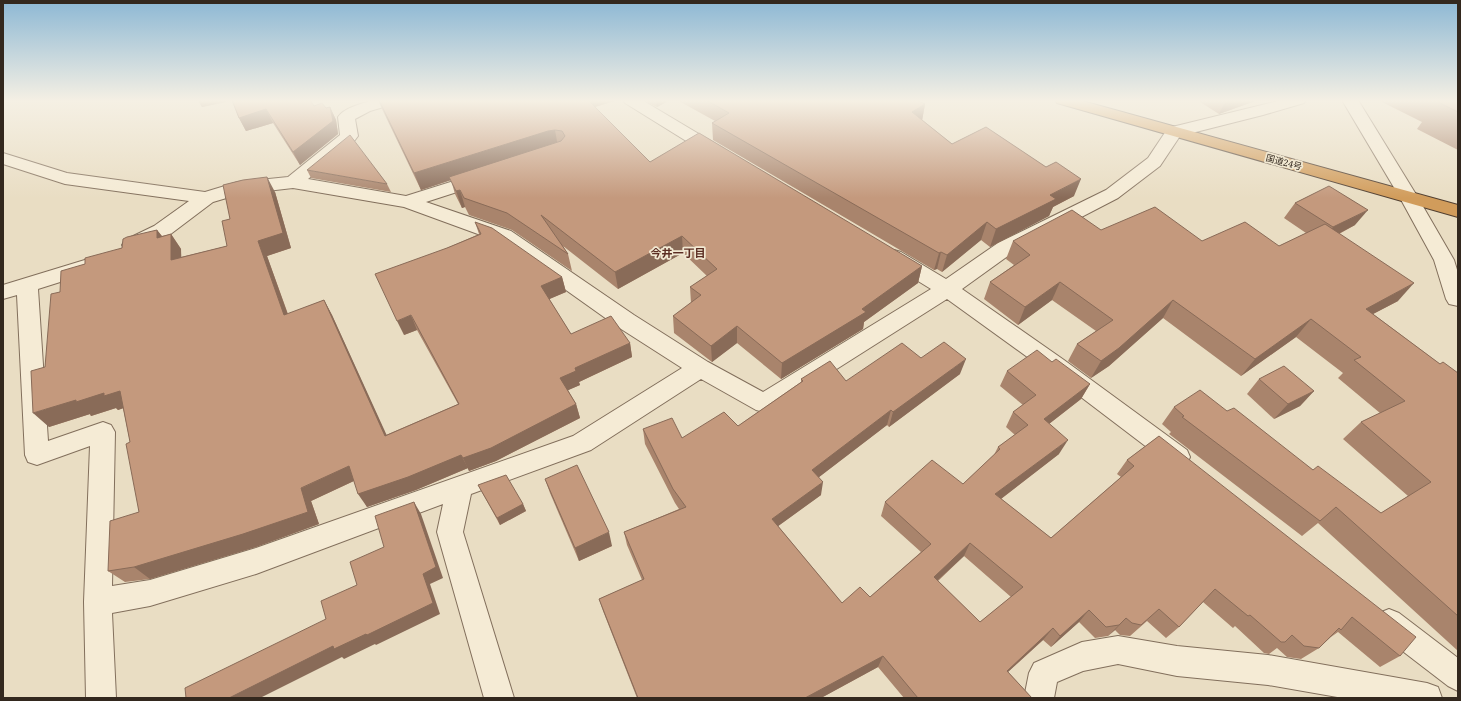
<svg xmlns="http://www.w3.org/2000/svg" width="1461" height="701" viewBox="0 0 1461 701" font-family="'Noto Serif','Noto Sans JP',serif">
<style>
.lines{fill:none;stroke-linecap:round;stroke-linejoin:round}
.minor-casing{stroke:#826f5c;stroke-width:2}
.highway-casing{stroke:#503e30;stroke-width:2}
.minor{fill:#f5ebd5;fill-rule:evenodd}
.highway{fill:#d19c5b;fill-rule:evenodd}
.wall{fill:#a9846c;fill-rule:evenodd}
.shaded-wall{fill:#896b58}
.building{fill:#c4997d;stroke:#896b58;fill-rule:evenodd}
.labels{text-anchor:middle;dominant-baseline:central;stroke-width:3.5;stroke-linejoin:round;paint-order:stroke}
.far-street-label{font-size:9px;fill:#33281e;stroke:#f1e8d2}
.neighbourhood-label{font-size:11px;font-weight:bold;fill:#5b2d22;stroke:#f1e8d2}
</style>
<rect width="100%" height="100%" fill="#e9ddc3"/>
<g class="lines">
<!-- minor casing -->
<g class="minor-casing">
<g id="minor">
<path d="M375 100H399L397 103 370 111 355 119 358 136 355 140 308 179 406 196 476 174 482 172 488 174 491 178 488 182 426 202 511 231 634 315 708 362 763 392 931 289 887 262 884 257 887 252 894 250 901 252 946 279 998 243 1106 190 1148 158 1168 128 1282 100H1306L1304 103 1263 115 1180 136 1160 166 1118 198 1012 253 962 289 1064 360 1187 450 1190 457 1187 464 1178 467 1169 464 1048 372 947 299 772 410 764 412 756 410 701 379 591 450 471 494 463 532 514 698H484L437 532 443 504 256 574 150 606 112 613 116 698H86L84 602 90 446 37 465 28 462 25 455 17 295 3 299V285L88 259 95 261 98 266 95 271 38 289 48 441 103 422 111 425 115 432 112 586 150 580 256 548 573 436 682 368 618 327 497 241 404 207 293 188 240 194 213 202 168 236 139 250 132 252 125 250 122 245 125 240 154 226 189 201 65 184 3 164V153L67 173 205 192 238 182 288 177 340 135 338 117C345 107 364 103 375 100Z"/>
<path d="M623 100H642L724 149 727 153 724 157 718 158 712 157 625 103Z"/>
<path d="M1342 100H1358L1417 196 1454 260 1458 273V306L1449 304 1446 299 1434 260 1399 196Z"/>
<path d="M1389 609 1399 613 1458 658V691L1448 686 1379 633 1375 623 1379 613Z"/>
<path d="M1118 636 1177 646 1268 655 1427 683 1438 687 1442 698H1343L1268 685 1177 676 1118 664 1083 671 1057 682 1054 698H1024L1029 673 1034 663 1082 642Z"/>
</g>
</g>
<!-- highway casing -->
<g class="highway-casing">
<path id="highway" d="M1055 100H1079L1458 205V217L1057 103Z"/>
</g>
<!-- minor -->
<use href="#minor" class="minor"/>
<!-- highway -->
<use href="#highway" class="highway"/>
</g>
<!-- wall -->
<g class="wall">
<path d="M198 100H310L314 106 326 108 330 107 336 120 338 134 300 165 273 123 246 131 239 118 232 101 202 107Z"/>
<path d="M378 100H618L595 107 650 162 922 266 918 283 864 322 863 329 781 379 737 343 712 362 674 333 673 316 691 303 690 287 707 276 683 253 618 289 563 246 568 254 572 271 512 230 469 215 465 207 462 208 455 194 451 180 421 190 382 109Z"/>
<path d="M642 100H670L657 107Z"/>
<path d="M677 100H917L925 104 922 120 952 144 1074 196 1053 207 1049 216 990 247 981 240 942 272 937 269 934 270 713 140 712 123 715 121Z"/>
<path d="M1197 100H1258L1219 114Z"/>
<path d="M1378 100H1458V150L1417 129 1422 122Z"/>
<path d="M307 170 387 184 391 192 311 178Z"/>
<path d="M275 192 291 248 267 256 288 314 324 300 332 315 386 435 458 404 417 330 404 335 447 248 479 234 475 222 562 277 566 292 549 299 571 334 630 343 632 357 579 382 580 385 568 390 576 404 580 418 496 461 469 471 468 468 416 490 367 507 354 481 311 501 319 524 256 547 150 579 125 582 108 571 139 512 130 442 123 408 118 410 116 408 91 416 90 414 49 427 45 367 60 292 85 264 122 248 157 230 162 236 171 234 181 249V257L227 246 230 219Z"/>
<path d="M1295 203 1355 225 1339 234 1398 301 1373 314 1440 364 1458 373V651L1318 523 1302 536 1169 434 1171 432 1162 424 1174 407 1227 411 1313 470 1381 513 1408 496 1343 439 1361 422 1380 413 1338 378 1343 373 1296 337 1241 376 1163 318 1109 366 1091 378 1068 361 1077 344 1096 331 1052 300 1018 325 984 299 990 282 1014 265 1006 259 1013 241 1101 230 1202 241 1279 246 1306 233 1284 218Z"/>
<path d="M921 358 960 374 889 427 887 425 819 477 821 495 778 526 842 603 870 597 921 552 881 516 885 502 963 484 994 455 998 447 1015 435 1006 427 1013 412 1023 405 1000 386 1007 371 1052 362 1090 384 1081 399 1049 424 1059 454 1001 499 1051 538 1121 477 1117 474 1127 460 1159 436 1400 656 1380 667 1338 632 1331 637 1319 648 1301 659 1287 657 1277 648 1269 654 1264 653 1235 626 1233 628 1203 602 1179 627 1166 638 1147 621 1130 636 1120 635 1115 630 1108 636 1095 638 1079 622 1051 647 1043 640 1008 672 1032 698H904L878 667 821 698H637L603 611 599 599 642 580 627 545 624 532 679 509 675 503 645 444 643 429 682 438 738 426 801 382V379L846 381ZM964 556 1011 597 980 622 938 581Z"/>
<path d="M1259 379 1314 391 1300 406 1274 419 1247 394Z"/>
<path d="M545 479 612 546 579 561 550 493Z"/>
<path d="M478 485 523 504 526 511 500 525Z"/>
</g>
<!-- shaded-wall -->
<g class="shaded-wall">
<path d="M198 100H233L202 107Z"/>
<path d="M583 100H618L584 110Z"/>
<path d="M656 100H670L657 107Z"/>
<path d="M1232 100H1258L1219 114 1225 102Z"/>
<path d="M925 104 922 121 912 112Z"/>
<path d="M330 107 336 120 338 134 300 165 293 152Z"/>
<path d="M266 109 273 123 246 131 239 118Z"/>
<path d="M555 130 558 147 449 177 451 180 421 190 414 173 548 131Z"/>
<path d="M267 177 275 192 291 248 267 256 293 329 284 315 258 241Z"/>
<path d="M1081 179 1074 196 1053 207 1049 216 990 247 996 229 1050 195Z"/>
<path d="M460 190 465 207 462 208 456 191Z"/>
<path d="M1368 210 1355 225 1321 243 1333 227Z"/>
<path d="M987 222 981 240 942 272 947 255Z"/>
<path d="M157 230 168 244 157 238Z"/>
<path d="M171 234 181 249 182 275 171 260Z"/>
<path d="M682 236 683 253 618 289 615 272Z"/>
<path d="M941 252 937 269 934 270 939 253Z"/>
<path d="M922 266 918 283 864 322 863 329 781 379 782 363 862 309Z"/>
<path d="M562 277 566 292 545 301 541 286Z"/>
<path d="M1060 282 1052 300 1018 325 1025 307Z"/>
<path d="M1414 283 1398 301 1350 326 1366 309Z"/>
<path d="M324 300 332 315 393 449 385 436Z"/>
<path d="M1173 300 1163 318 1109 366 1091 378 1101 361Z"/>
<path d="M411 315 417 330 404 335 397 321Z"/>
<path d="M1311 319 1296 337 1241 376 1255 359Z"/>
<path d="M737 326V343L712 362 711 346Z"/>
<path d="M630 343 632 357 579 382 580 385 564 392 560 378 575 368Z"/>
<path d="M966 359 960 374 889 427 893 412Z"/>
<path d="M1090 384 1081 399 1036 434 1044 419Z"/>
<path d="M120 391 133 405 118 410 116 408 91 416 90 414 49 427 33 413 76 400 104 393Z"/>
<path d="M1314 391 1300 406 1274 419 1288 404Z"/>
<path d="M576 404 580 418 496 461 469 471 463 458Z"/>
<path d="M891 410 887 425 810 484 812 470Z"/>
<path d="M1068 440 1059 454 989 508 995 494Z"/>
<path d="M461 455 468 468 416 490 367 507 358 494Z"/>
<path d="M349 466 358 479 311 501 319 524 256 547 150 579 134 567Z"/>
<path d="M823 482 821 495 770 532 772 519Z"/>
<path d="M414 502 421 514 443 578 430 584 440 614 376 645 375 644 344 659 342 657 260 698H229L423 574Z"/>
<path d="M523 504 526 511 500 525 497 518Z"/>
<path d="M609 532 612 546 579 561 575 548Z"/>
<path d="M970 543 964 556 928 589 934 577Z"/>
<path d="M1089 610 1079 622 1051 647 1060 636Z"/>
<path d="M1126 618 1115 630 1108 636Z"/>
<path d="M1053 628 1043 640 998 681 1007 671Z"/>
<path d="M883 656 878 667 821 698H805Z"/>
</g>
<!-- building -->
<g class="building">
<path d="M232 100H310L314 106 322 103 326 108 330 107 333 121 293 152 266 109 239 118Z"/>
<path d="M379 100H588L650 162 699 133 922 266 862 309 866 312 782 363 737 326 711 346 673 316 701 295 690 287 717 269 682 236 615 272 541 215 568 254 507 213 464 198 460 190 456 191 449 177 561 141 565 136 562 131 555 130 548 131 414 173Z"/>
<path d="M706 100H917L925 104 912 112 952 144 986 127 1046 167 1056 162 1081 179 1050 195 1056 199 996 229 987 222 947 255 941 252 939 253 712 123 729 113Z"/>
<path d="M1222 100H1232L1225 102Z"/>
<path d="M1443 100H1458V112L1438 102Z"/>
<path d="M350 135 387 184 307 170Z"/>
<path d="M267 177 283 233 258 241 284 315 324 300 385 436 459 404 411 315 397 321 375 274 447 248 481 234 475 222 492 228 562 277 541 286 571 334 611 316 630 343 575 368 576 371 560 378 576 404 491 448 463 458 461 455 408 477 358 494 349 466 301 488 308 512 243 534 134 567 108 571 110 521 139 512 126 444 130 442 120 391 104 396V393L76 402V400L33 413 31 371 45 367 51 294 60 292 61 271 85 264V258L122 248 123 239 127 237 157 230V238L171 234V260L227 246 222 221 230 219 223 185 243 180Z"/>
<path d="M1329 186 1368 210 1333 227 1295 203Z"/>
<path d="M1155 207 1202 241 1245 222 1279 246 1325 224 1414 283 1366 309 1440 364 1443 362 1458 373V616L1336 507 1320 521 1182 417 1184 416 1174 407 1200 390 1227 411 1234 408 1313 470 1318 466 1381 513 1431 482 1361 422 1405 401 1354 360 1361 357 1311 319 1255 359 1173 300 1119 348 1101 361 1077 344 1113 320 1060 282 1025 307 990 282 1030 255 1013 241 1072 210 1101 230Z"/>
<path d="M944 342 966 359 893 412 891 410 812 470 823 482 772 519 842 603 860 587 870 597 931 544 885 502 932 460 963 484 1000 449 998 447 1028 425 1013 412 1036 395 1007 371 1037 350 1052 362 1056 359 1090 384 1044 419 1068 440 995 494 1051 538 1134 466 1127 460 1159 436 1416 637 1400 656 1352 617 1341 630 1339 628 1319 648 1304 646 1292 635 1285 642H1281L1250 615 1248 616 1215 589 1179 627 1159 609 1141 625 1132 623 1126 618 1119 625 1106 627 1089 610 1060 636 1053 628 1007 671 1032 698H918L883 656 805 698H638L599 599 644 579 624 532 686 507 673 489 643 429 672 418 682 438 724 412 738 426 803 381 801 379 830 361 846 381 902 343 921 358ZM970 543 1023 587 980 622 934 577Z"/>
<path d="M1284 366 1314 391 1288 404 1259 379Z"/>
<path d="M577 465 609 532 575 548 545 479Z"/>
<path d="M506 475 523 504 497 518 478 485Z"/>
<path d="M414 502 436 567 423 574 433 603 367 635 366 634 334 649 333 646 229 698H186L185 688 326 619 321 601 357 585 350 562 384 547 375 516Z"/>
</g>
<!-- sky -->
<linearGradient id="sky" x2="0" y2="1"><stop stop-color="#8db8d4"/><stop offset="0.51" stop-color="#f5f0e4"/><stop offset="1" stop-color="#f5f0e4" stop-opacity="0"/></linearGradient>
<rect width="1461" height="198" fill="url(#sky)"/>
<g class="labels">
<!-- far-street labels -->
<g class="far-street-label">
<text transform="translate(1284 162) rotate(15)">国道24号</text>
</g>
<!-- neighbourhood labels -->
<g class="neighbourhood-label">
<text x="678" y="252">今井一丁目</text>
</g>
</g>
<!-- border -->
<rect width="1461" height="701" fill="none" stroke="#33281e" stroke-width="8"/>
</svg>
